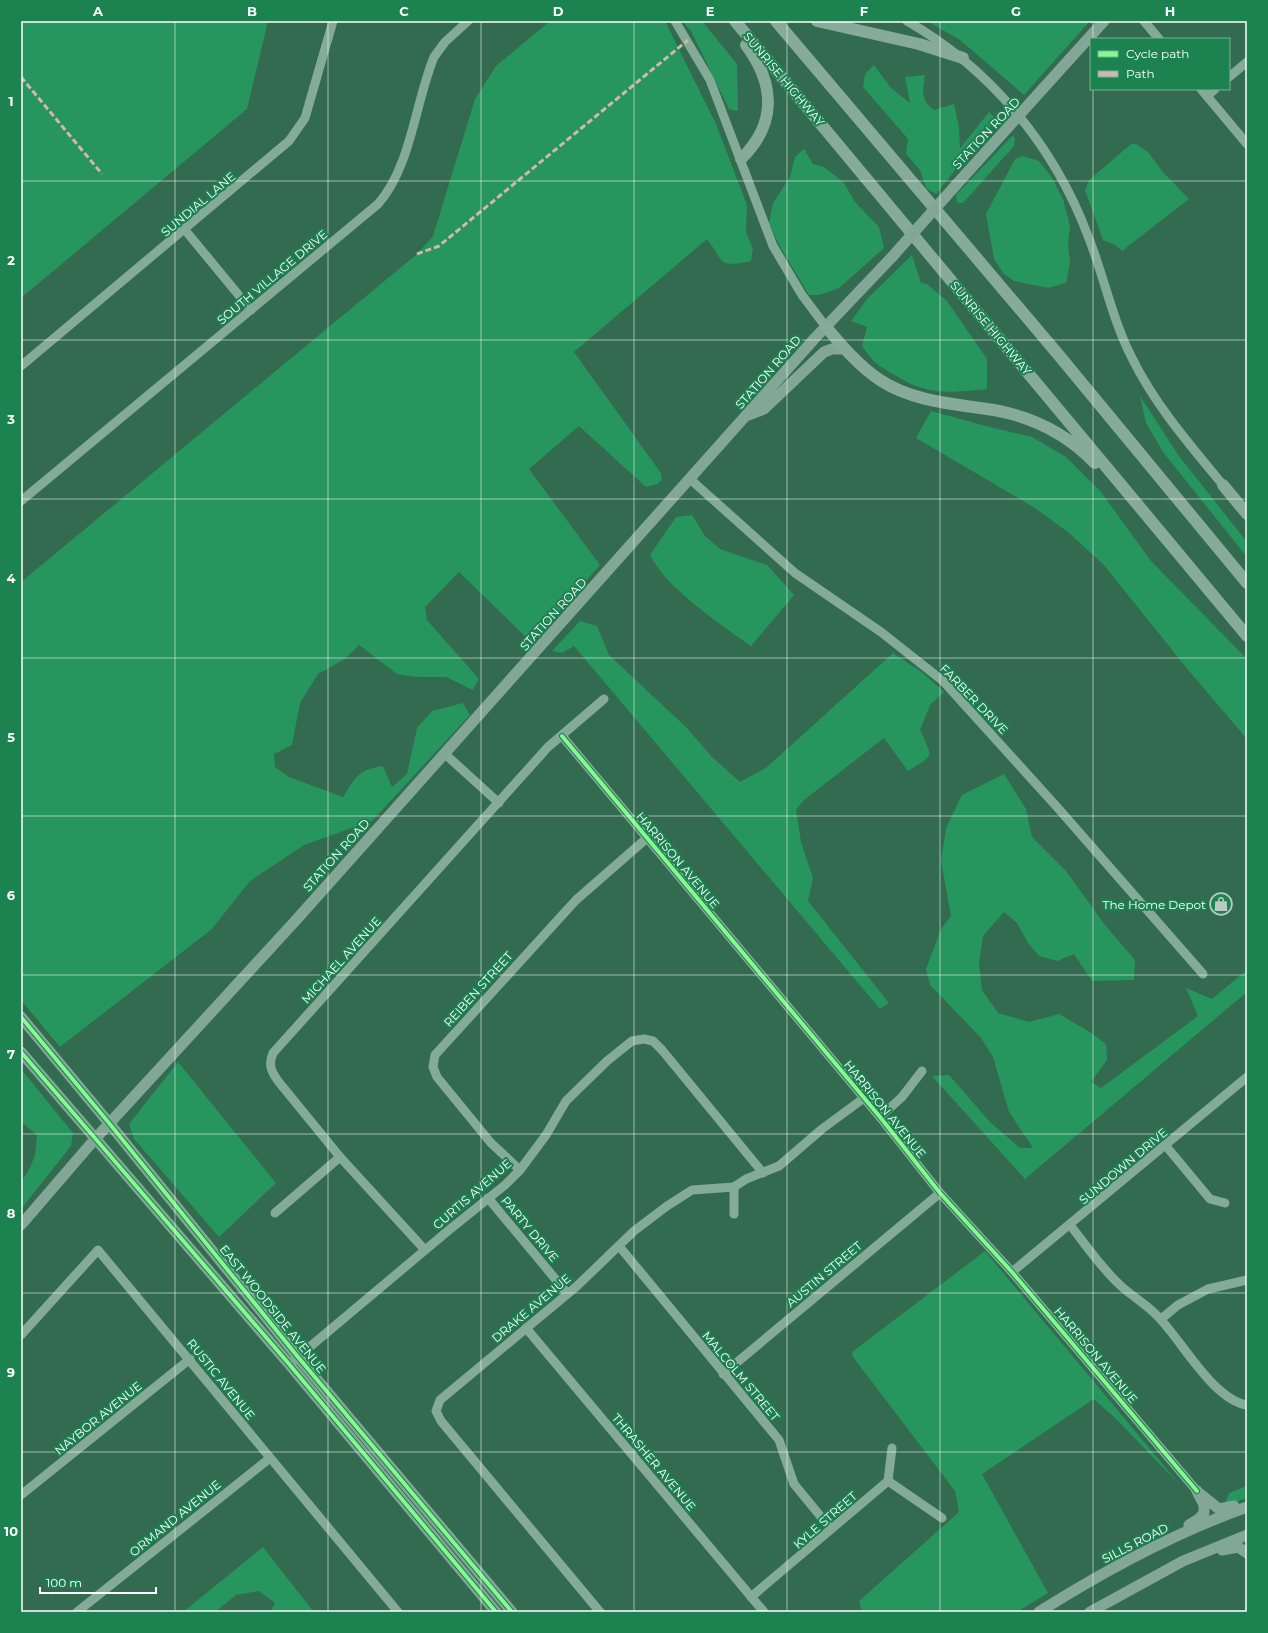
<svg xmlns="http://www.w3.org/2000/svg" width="1268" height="1633" viewBox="0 0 1268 1633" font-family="Montserrat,sans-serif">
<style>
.green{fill:#26955e}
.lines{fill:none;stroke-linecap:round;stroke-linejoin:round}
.minor{stroke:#84ab97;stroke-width:9}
.major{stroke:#83a796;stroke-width:11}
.highway{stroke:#86ab99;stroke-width:12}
.major-bridge{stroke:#83a796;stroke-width:11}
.quiet{stroke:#d1b7ad;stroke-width:3;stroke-dasharray:6 3;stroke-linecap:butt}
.cycleway-casing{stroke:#1b8250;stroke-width:6}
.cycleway{stroke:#87f88f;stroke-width:4}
.grid{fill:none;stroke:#fff;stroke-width:1;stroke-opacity:0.55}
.labels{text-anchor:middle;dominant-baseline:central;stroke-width:4;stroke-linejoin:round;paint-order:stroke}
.street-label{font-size:12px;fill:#fff;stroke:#1b8250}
.poi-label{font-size:12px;fill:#fff;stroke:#1b8250;text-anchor:end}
.neatline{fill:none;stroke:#fff;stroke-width:1.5}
.grid-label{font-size:13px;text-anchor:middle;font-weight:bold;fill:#fff}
</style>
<rect width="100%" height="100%" fill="#326b4f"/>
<!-- green -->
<g class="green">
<path d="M21 21H268L247 109 21 298Z"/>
<path d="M550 21H665L716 124 747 205 746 232 753 249 751 261C717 268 725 263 707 239L574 352 661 473 662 480 657 484 646 487 579 426 529 469 600 565 532 643 459 572 425 607 427 620 479 679 473 690 446 677H417L397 674 359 645 345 659 318 674 300 703 292 745 274 754 275 767 289 777 343 797C356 777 357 770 383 766L392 787 407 774 417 728 432 711 463 703 470 715 372 821 304 845 250 881 212 929 60 1047 21 1000V582L417 254 433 236 475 99 496 66Z"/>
<path d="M682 21H702L737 64 738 111 729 109 691 31Z"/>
<path d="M927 21H1090L1024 95 960 40Z"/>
<path d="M874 65 891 88 910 103 905 77 925 75C923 92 920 99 934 110L954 104 959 128 960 148 989 112 996 119 936 194 926 188 920 170 906 154 908 139 863 87 865 74Z"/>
<path d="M1012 136 1015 137 1014 146 963 203H957L956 195Z"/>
<path d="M1131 144H1136L1148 152 1163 172 1189 199 1122 251 1115 245 1103 240 1085 190 1089 180Z"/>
<path d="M804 149 813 164 824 167 844 183 855 202 879 227 884 248 839 288 819 295H809L779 245 769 223 773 203 790 177 795 157Z"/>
<path d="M1023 156 1039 161 1051 176 1063 199 1070 226 1068 244 1070 263 1066 283 1048 288 1014 281 1003 273 994 259 986 214 1015 159Z"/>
<path d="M912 255 921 283 927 284 947 301 987 359V389C947 393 928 396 893 374 877 365 873 362 862 346L867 327 851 321 867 299Z"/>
<path d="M1140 396 1179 456 1247 542V557L1163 452 1146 423Z"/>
<path d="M931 411 986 426 1032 437 1066 457 1101 492 1151 561 1247 659V739L1189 671 1103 564 1069 533 1035 508 916 438Z"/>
<path d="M692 515 705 536 720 549 767 565 794 595 751 646C722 626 665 587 650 555L676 517Z"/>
<path d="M580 621 597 626 609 655 686 727 712 757 740 782 767 767 893 653 923 673 944 692 930 705 920 730C933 759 935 754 908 771L884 738 804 800 796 810 801 842 813 878 808 901 889 1003 880 1009 574 646 562 653 552 651Z"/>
<path d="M1004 774 1026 809 1032 837 1066 871 1105 925 1135 960 1134 980 1092 981 1074 954 1057 961 1039 956 1028 943 1017 923 1004 912 983 936 979 962 982 990 998 1013 1029 1022 1059 1014 1090 1032 1106 1044 1107 1060 1091 1082 1101 1088 1198 1016 1186 988 1212 999 1247 970V992L1025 1179 932 1076 949 1075 990 1122 1020 1148H1033L1009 1112 993 1057 981 1038 930 985 926 969 941 929 951 916 941 861 946 828 962 795Z"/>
<path d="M178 1062 276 1183 219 1237 134 1139 129 1124Z"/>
<path d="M21 1069 73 1133 71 1146 21 1209V1182L30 1168 35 1155 37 1135 21 1122Z"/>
<path d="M985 1251 1180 1485 1116 1419 1094 1399 982 1474 1048 1593 1017 1612H862L859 1601 959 1512 955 1491 853 1357 852 1352Z"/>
<path d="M1247 1486V1498L1224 1506 1229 1493Z"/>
<path d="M263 1547 313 1611 270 1612 275 1603 259 1591 236 1595 215 1612H183Z"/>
</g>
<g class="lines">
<!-- minor -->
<g class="minor">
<path d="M675 21 710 80 773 246 802 295 826 327"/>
<path d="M907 21C991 69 1054 146 1088 236 1104 276 1112 319 1132 358 1155 405 1190 445 1223 485"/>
<path d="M1144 21 1159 39"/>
<path d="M1229 77 1247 62"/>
<path d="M1201 89 1247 144"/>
<path d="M1207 96 1215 89"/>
<path d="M185 230 251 310"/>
<path d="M21 366 289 141 305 118 333 21"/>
<path d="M690 479 795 573 881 632 943 681 1057 807 1203 974"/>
<path d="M21 501 378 204C411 167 415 103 434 57L445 42 468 21"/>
<path d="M562 736 880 1117 940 1193 1012 1272 1197 1491"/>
<path d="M445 754 499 803"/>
<path d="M880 1117 902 1097 922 1071"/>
<path d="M1166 1146 1210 1199 1225 1203"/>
<path d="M520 1170 491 1143 437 1077 433 1067 435 1055 576 900 647 838"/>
<path d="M488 1198 567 1293"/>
<path d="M275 1213 340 1157"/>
<path d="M734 1214V1187"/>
<path d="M1070 1225C1086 1245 1102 1269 1121 1286 1134 1298 1150 1306 1161 1320 1183 1343 1214 1400 1247 1405"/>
<path d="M619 1246 779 1440 794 1484 831 1529"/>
<path d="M425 1250 340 1157 278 1081C271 1071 268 1065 273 1053L548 747 604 699"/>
<path d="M1012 1272 1247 1077"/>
<path d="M1161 1319 1178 1305 1208 1289 1247 1280"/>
<path d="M526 1328 764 1612"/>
<path d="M21 1335 98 1250 398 1612"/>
<path d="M293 1361 449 1230 505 1185 520 1170 546 1135 566 1101 607 1061 632 1041 644 1039 653 1041 662 1050 763 1173"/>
<path d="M723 1374 940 1193"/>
<path d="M888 1481 942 1518"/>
<path d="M21 1495 190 1359"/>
<path d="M751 1597 888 1481 892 1448"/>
<path d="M77 1612 270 1458"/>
<path d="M600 1612 441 1421 436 1411 440 1400 577 1286 634 1231 667 1206 692 1190 734 1187 746 1179 779 1166 822 1129 864 1098"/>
</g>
<!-- major -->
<g class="major">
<path d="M956 185 1104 21"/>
<path d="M749 415 764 409 824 352 832 349H845"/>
<path d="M21 1017 109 1123 298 1357 512 1612"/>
<path d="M21 1052 289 1364 496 1612"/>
<path d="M21 1225 95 1139 297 919 815 338 892 257"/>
<path d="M1199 1493 1219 1509 1234 1506"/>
<path d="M1189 1525 1199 1519 1204 1513V1505L1197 1491"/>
<path d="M1222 1550 1238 1547 1247 1553"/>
<path d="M1039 1612C1104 1571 1174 1533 1247 1507"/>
<path d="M1090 1612 1183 1561 1247 1535"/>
</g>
<!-- highway -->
<g class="highway">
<path d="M735 21 1247 636"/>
<path d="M776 21 1057 353 1247 583"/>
<path d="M817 21 919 44 963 58"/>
<path d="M741 159C777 124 775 84 746 45"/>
<path d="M826 327C842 346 859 366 880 380 913 402 956 404 994 410 1033 417 1067 434 1095 463"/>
<path d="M1223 485 1247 514"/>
</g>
<!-- major-bridge -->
<path class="major-bridge" d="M892 257 956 185"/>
<!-- quiet -->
<g class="quiet">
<path d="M21 77 102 174"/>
<path d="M417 254 439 246 688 40"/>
</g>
<!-- cycleway casing -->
<g class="cycleway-casing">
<g id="cycleway">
<path d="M562 736 880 1117 940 1193 1012 1272 1197 1491"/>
<path d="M21 1017 109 1123 298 1357 512 1612"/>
<path d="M21 1052 289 1364 496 1612"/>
</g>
</g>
<!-- cycleway -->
<use href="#cycleway" class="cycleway"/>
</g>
<!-- grid -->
<path class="grid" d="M175 21V1612M328 21V1612M481 21V1612M634 21V1612M787 21V1612M940 21V1612M1093 21V39M1093 89V1612M21 181H1247M21 340H1247M21 499H1247M21 658H1247M21 816H1247M21 975H1247M21 1134H1247M21 1293H1247M21 1452H1247"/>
<!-- icons -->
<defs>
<g id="shop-ring" transform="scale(1.15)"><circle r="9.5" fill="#1b8250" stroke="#b7cbc1" stroke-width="1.5"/><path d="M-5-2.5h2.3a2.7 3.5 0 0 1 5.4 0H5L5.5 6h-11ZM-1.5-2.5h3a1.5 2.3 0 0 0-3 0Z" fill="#b7cbc1"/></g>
</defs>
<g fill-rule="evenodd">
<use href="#shop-ring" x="1221" y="904"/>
</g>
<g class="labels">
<!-- street labels -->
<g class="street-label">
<text transform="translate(784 79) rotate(50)">SUNRISE HIGHWAY</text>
<text transform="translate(986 133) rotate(-47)">STATION ROAD</text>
<text transform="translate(198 204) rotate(-40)">SUNDIAL LANE</text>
<text transform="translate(272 277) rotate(-40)">SOUTH VILLAGE DRIVE</text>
<text transform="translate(991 328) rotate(50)">SUNRISE HIGHWAY</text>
<text transform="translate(768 372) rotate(-49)">STATION ROAD</text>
<text transform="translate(553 614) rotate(-48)">STATION ROAD</text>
<text transform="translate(974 699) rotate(46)">FARBER DRIVE</text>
<text transform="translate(336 855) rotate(-48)">STATION ROAD</text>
<text transform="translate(678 860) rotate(50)">HARRISON AVENUE</text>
<text transform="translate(341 960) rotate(-48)">MICHAEL AVENUE</text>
<text transform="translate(478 989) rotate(-48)">REIBEN STREET</text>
<text transform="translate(885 1109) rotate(51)">HARRISON AVENUE</text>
<text transform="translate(1123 1166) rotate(-40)">SUNDOWN DRIVE</text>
<text transform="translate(472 1194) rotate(-41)">CURTIS AVENUE</text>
<text transform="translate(530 1229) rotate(50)">PARTY DRIVE</text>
<text transform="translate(824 1274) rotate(-40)">AUSTIN STREET</text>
<text transform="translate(531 1308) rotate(-40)">DRAKE AVENUE</text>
<text transform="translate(273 1309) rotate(51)">EAST WOODSIDE AVENUE</text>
<text transform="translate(1096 1355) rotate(50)">HARRISON AVENUE</text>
<text transform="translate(741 1376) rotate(50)">MALCOLM STREET</text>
<text transform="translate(221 1379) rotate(51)">RUSTIC AVENUE</text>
<text transform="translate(98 1418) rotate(-39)">NAYBOR AVENUE</text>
<text transform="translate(654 1462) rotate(50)">THRASHER AVENUE</text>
<text transform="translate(175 1518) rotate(-39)">ORMAND AVENUE</text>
<text transform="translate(825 1520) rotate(-41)">KYLE STREET</text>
<text transform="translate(1135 1543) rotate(-27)">SILLS ROAD</text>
</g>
<!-- poi labels -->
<g class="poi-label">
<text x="1206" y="904">The Home Depot</text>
</g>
</g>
<!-- border -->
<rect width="1268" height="1633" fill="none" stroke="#1b8250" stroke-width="44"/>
<!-- legend -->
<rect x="1090" y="38" width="140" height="52" fill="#1b8250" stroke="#76b496"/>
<rect x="1098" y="51" width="20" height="6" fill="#87f88f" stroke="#76b496"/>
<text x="1126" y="58" font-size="12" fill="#ffffff">Cycle path</text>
<rect x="1098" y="71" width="20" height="6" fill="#d1b7ad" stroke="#76b496"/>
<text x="1126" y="78" font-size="12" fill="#ffffff">Path</text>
<!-- scale -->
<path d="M40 1587v6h116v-6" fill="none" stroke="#ffffff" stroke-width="2"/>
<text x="46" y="1587" font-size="12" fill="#ffffff" stroke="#1b8250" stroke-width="3" paint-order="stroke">100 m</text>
<rect x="22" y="22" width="1224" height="1589" class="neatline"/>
<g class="grid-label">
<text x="98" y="16">A</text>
<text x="252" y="16">B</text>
<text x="404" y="16">C</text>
<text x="558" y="16">D</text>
<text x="710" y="16">E</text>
<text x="864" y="16">F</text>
<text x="1016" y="16">G</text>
<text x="1170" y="16">H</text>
<text x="11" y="106">1</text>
<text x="11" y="265">2</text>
<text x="11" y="424">3</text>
<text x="11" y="583">4</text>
<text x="11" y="742">5</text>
<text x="11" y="900">6</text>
<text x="11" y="1059">7</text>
<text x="11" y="1218">8</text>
<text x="11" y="1377">9</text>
<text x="11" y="1536">10</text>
</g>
</svg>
